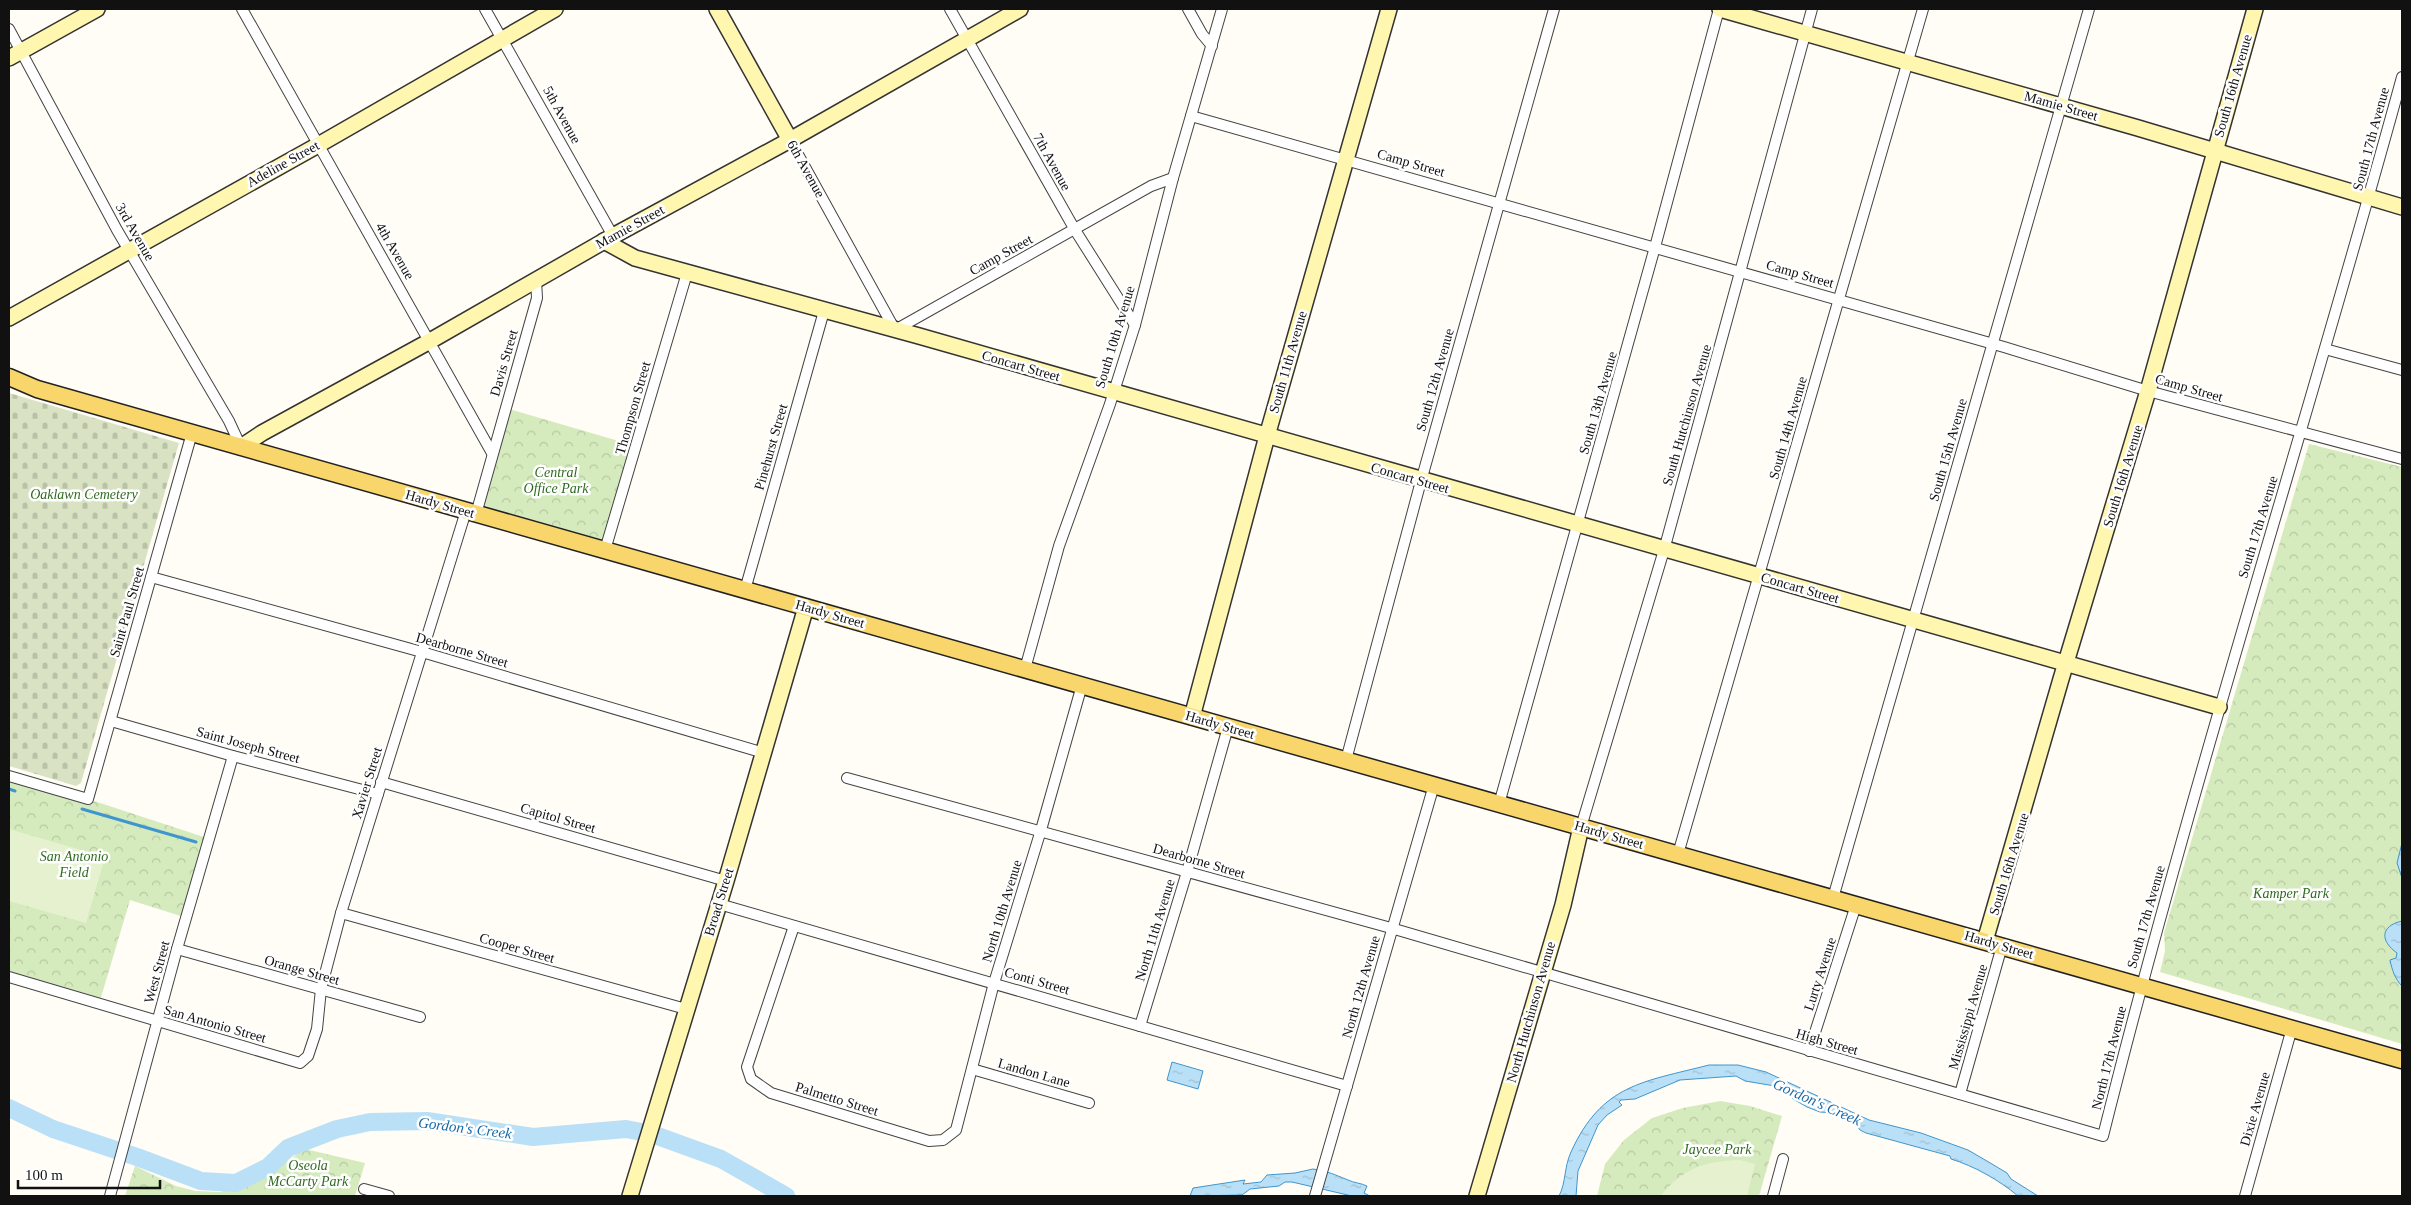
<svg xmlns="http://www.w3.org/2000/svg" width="2411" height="1205" viewBox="0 0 2411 1205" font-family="'Times New Roman',serif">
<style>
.cemetery{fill:url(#cemetery-stones)}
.park{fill:url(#park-crowns)}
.pitch{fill:#e6f2cf}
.water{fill:url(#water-ripples);stroke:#3f96cf;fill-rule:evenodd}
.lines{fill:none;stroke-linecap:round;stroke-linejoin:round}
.stream{stroke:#3f96cf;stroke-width:3}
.river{stroke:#b9e0f7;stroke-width:18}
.street-casing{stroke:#444;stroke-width:12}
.secondary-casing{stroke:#333;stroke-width:18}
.primary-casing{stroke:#222;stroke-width:19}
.street{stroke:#fff;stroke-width:10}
.secondary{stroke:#fff6b0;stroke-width:15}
.primary{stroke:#f9d66b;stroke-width:16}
.labels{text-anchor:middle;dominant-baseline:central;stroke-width:5;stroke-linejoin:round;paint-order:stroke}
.street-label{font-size:14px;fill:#111;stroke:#fff}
.park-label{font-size:14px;font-style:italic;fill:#2f6b1f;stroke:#fff}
.water-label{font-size:15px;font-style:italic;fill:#1768a6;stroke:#fff}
</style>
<defs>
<pattern id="cemetery-stones" width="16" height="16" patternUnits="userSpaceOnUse" patternTransform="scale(1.25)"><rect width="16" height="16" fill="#d9e3c4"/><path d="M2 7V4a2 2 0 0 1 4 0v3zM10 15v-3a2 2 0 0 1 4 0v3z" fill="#b9c2a7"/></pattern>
<pattern id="park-crowns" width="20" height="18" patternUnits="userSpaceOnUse" patternTransform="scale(1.25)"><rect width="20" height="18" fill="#d5ebbd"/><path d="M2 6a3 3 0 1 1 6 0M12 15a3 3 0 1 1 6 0" fill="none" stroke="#b6c8a1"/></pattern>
<pattern id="water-ripples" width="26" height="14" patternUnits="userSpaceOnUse" patternTransform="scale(1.25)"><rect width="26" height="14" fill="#b9e0f7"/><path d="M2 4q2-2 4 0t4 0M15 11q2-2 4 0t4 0" fill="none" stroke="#9ebfd3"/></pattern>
</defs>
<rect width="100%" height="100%" fill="#fffdf5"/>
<!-- cemetery -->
<path class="cemetery" d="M9 393 179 443 81 783 76 786 9 766Z"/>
<!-- park -->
<g class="park">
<path d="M505 408 636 446 605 550 476 514Z"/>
<path d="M2309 444 2402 467V1044L2160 972 2165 951 2164 933Z"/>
<path d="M9 776 88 799 210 839 187 918 130 900 99 1004 9 977Z"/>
<path d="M1720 1101 1750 1106 1782 1116 1759 1196H1597L1605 1164 1624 1140 1652 1118 1683 1108Z"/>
<path d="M305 1149 365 1163 355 1196H125L135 1166 176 1186 195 1191 220 1192 259 1180Z"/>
</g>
<!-- pitch -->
<g class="pitch">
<path d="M9 829 105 857 86 923 9 901Z"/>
<path d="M1740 1160 1755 1164 1747 1196H1660C1684 1168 1704 1161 1740 1160Z"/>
</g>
<!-- water -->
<g class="water">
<path d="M2402 843V878L2397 863Z"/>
<path d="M2402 921V986C2395 979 2392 970 2390 960L2396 958 2397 953C2380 941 2380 926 2402 921Z"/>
<path d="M1172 1062 1203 1071 1198 1089 1167 1080Z"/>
<path d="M1709 1065H1738L1766 1072 1869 1120 1921 1133 1968 1150 1992 1164 2007 1173 2011 1179 2038 1196H2018C1999 1180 1974 1166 1951 1159L1950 1156 1866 1133 1860 1130 1852 1119 1834 1113 1820 1112 1807 1107 1793 1099 1787 1091 1775 1086 1745 1081 1736 1076 1680 1080 1635 1099 1621 1100 1619 1102 1622 1105 1607 1115 1598 1125 1578 1171 1576 1196H1559C1566 1183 1564 1167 1571 1152 1602 1084 1643 1082 1709 1065ZM1800 1094 1810 1096 1813 1102 1804 1103 1796 1096Z"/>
<path d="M1313 1169C1330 1172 1333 1174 1348 1180 1354 1183 1361 1183 1367 1186L1364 1193 1370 1196H1352L1292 1182H1285L1279 1186 1250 1189 1242 1195 1190 1196 1193 1188 1245 1180 1243 1184 1261 1182 1267 1175 1295 1173Z"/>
</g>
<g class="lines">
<!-- stream -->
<g class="stream">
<path d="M9 789 15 791"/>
<path d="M82 809 196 842"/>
</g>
<!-- river -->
<path class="river" d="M9 1108 53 1129 137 1157 201 1181 236 1183 268 1167 288 1148 337 1129 370 1122 427 1121 533 1137 626 1129 652 1134 721 1159 786 1196"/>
<!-- street casing -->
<g class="street-casing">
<g id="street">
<path d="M242 9 492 453"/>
<path d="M485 9 613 236"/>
<path d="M950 9 1075 230 1135 325"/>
<path d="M1188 9 1202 34 1212 46"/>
<path d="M9 29 117 230 229 421 241 447"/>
<path d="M1191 116 2004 347 2148 391 2402 459"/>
<path d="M790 140 895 330 1151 186 1173 178"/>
<path d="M2325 349 2402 370"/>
<path d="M476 514 537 298 536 280"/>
<path d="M605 550 687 273"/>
<path d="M151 577 422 652 764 753"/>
<path d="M745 590 824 311"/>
<path d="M1025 669 1059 546 1110 404 1135 325 1173 178 1222 9"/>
<path d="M111 721 233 756 378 794"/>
<path d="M1346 760 1421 481 1554 9"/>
<path d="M9 776 88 799 192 433"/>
<path d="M847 778 1391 928 2103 1136C2192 780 2305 431 2402 77"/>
<path d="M381 782 726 881"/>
<path d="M1499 804 1655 247 1719 9"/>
<path d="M1581 827 1664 550 1812 9"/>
<path d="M1678 854 1923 9"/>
<path d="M1833 898 2089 9"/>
<path d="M719 904 1347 1086"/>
<path d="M341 913 686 1009"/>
<path d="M794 926 747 1067 751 1079 771 1093 929 1141 943 1140 956 1130 994 983 1041 830 1082 685"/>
<path d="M177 949 420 1017"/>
<path d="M9 977 300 1063 308 1056 317 1029 321 989 341 913 466 511"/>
<path d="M1140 1026 1187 872 1228 727"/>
<path d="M1809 1051 1856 905"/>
<path d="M972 1069 1089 1103"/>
<path d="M1960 1094 2002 946"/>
<path d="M364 1189 389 1196"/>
<path d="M110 1196 177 949 233 756"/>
<path d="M1315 1196 1434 785"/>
<path d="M1773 1196 1783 1159"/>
<path d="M2245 1196 2292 1028"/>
</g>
</g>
<!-- secondary casing -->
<g class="secondary-casing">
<g id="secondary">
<path d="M717 9 790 140"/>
<path d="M1720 9 2138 128 2402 207"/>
<path d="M9 58 97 9"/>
<path d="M604 241 635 258 919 336 2219 707"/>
<path d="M9 318 320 144 555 9"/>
<path d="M241 447 262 433 430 341 613 236 790 140 1020 9"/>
<path d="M1192 717 1267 436 1389 9"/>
<path d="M1985 941 2061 679 2148 391 2255 9"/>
<path d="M630 1196 726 881 806 607"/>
<path d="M1477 1196 1563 905 1581 827"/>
</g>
</g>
<!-- primary casing -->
<g class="primary-casing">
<path id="primary" d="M9 377 37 389 2402 1060"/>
</g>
<!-- street -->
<use href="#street" class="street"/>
<!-- secondary -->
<use href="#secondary" class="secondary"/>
<!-- primary -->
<use href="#primary" class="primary"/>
</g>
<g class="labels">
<!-- street labels -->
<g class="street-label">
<text transform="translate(2233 86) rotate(-74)">South 16th Avenue</text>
<text transform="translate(2061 106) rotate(16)">Mamie Street</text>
<text transform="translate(562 115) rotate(61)">5th Avenue</text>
<text transform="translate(2371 139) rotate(-75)">South 17th Avenue</text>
<text transform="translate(1052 162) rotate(61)">7th Avenue</text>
<text transform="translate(1411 163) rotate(16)">Camp Street</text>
<text transform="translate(283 164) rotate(-29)">Adeline Street</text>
<text transform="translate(806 169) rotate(61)">6th Avenue</text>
<text transform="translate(630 227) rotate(-29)">Mamie Street</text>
<text transform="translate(135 232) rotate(60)">3rd Avenue</text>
<text transform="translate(395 251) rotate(60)">4th Avenue</text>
<text transform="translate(1001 255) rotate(-29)">Camp Street</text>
<text transform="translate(1800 274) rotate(16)">Camp Street</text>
<text transform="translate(1115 337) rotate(-73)">South 10th Avenue</text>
<text transform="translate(1288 362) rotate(-74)">South 11th Avenue</text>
<text transform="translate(504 363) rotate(-74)">Davis Street</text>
<text transform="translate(1021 366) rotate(16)">Concart Street</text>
<text transform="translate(1435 380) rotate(-74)">South 12th Avenue</text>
<text transform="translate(2189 388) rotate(16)">Camp Street</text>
<text transform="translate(1598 403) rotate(-74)">South 13th Avenue</text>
<text transform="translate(633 408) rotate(-74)">Thompson Street</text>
<text transform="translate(1687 415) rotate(-74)">South Hutchinson Avenue</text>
<text transform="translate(1788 428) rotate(-74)">South 14th Avenue</text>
<text transform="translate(771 447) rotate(-74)">Pinehurst Street</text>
<text transform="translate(1948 450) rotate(-74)">South 15th Avenue</text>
<text transform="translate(2123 476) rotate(-73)">South 16th Avenue</text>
<text transform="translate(1410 478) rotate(16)">Concart Street</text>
<text transform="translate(440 504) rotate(16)">Hardy Street</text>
<text transform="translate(2258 527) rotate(-73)">South 17th Avenue</text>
<text transform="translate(1800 588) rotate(16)">Concart Street</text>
<text transform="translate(127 612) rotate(-74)">Saint Paul Street</text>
<text transform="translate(830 614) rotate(16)">Hardy Street</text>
<text transform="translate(462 650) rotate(16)">Dearborne Street</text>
<text transform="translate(1220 725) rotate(16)">Hardy Street</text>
<text transform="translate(248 745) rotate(15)">Saint Joseph Street</text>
<text transform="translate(367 783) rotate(-73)">Xavier Street</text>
<text transform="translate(558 818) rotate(16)">Capitol Street</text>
<text transform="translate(1609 835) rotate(16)">Hardy Street</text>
<text transform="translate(1199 861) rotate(16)">Dearborne Street</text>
<text transform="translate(2009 864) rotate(-73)">South 16th Avenue</text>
<text transform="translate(719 902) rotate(-73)">Broad Street</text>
<text transform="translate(1002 911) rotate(-73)">North 10th Avenue</text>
<text transform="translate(2146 917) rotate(-74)">South 17th Avenue</text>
<text transform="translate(1155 930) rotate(-73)">North 11th Avenue</text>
<text transform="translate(1999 945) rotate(16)">Hardy Street</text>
<text transform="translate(517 948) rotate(16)">Cooper Street</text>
<text transform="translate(302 970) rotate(16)">Orange Street</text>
<text transform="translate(157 972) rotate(-75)">West Street</text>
<text transform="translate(1820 974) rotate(-72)">Lurty Avenue</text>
<text transform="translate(1037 981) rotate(16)">Conti Street</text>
<text transform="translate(1361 987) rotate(-74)">North 12th Avenue</text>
<text transform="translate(1531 1012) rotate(-74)">North Hutchinson Avenue</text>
<text transform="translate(1968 1017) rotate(-74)">Mississippi Avenue</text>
<text transform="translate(215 1024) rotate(16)">San Antonio Street</text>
<text transform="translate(1827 1042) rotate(16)">High Street</text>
<text transform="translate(2109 1058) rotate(-76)">North 17th Avenue</text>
<text transform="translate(1034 1073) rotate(16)">Landon Lane</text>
<text transform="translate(837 1099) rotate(17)">Palmetto Street</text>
<text transform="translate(2255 1109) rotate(-74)">Dixie Avenue</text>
</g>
<!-- park labels -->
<g class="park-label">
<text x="556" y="472">Central<tspan x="556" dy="16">Office Park</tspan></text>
<text x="84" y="494">Oaklawn Cemetery</text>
<text x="74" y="856">San Antonio<tspan x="74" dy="16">Field</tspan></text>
<text x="2291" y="893">Kamper Park</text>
<text x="1717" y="1149">Jaycee Park</text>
<text x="308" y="1165">Oseola<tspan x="308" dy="16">McCarty Park</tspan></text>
</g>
<!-- water labels -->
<g class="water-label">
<text transform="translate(1817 1102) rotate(24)">Gordon's Creek</text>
<text transform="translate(465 1128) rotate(7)">Gordon's Creek</text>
</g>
</g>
<!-- border -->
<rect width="2411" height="1205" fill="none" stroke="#111111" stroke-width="20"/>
<!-- scale -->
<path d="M18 1180v8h142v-8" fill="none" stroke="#111111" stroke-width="2.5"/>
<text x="25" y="1180" font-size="15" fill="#111111" stroke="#ffffff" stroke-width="4" paint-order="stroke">100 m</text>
</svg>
